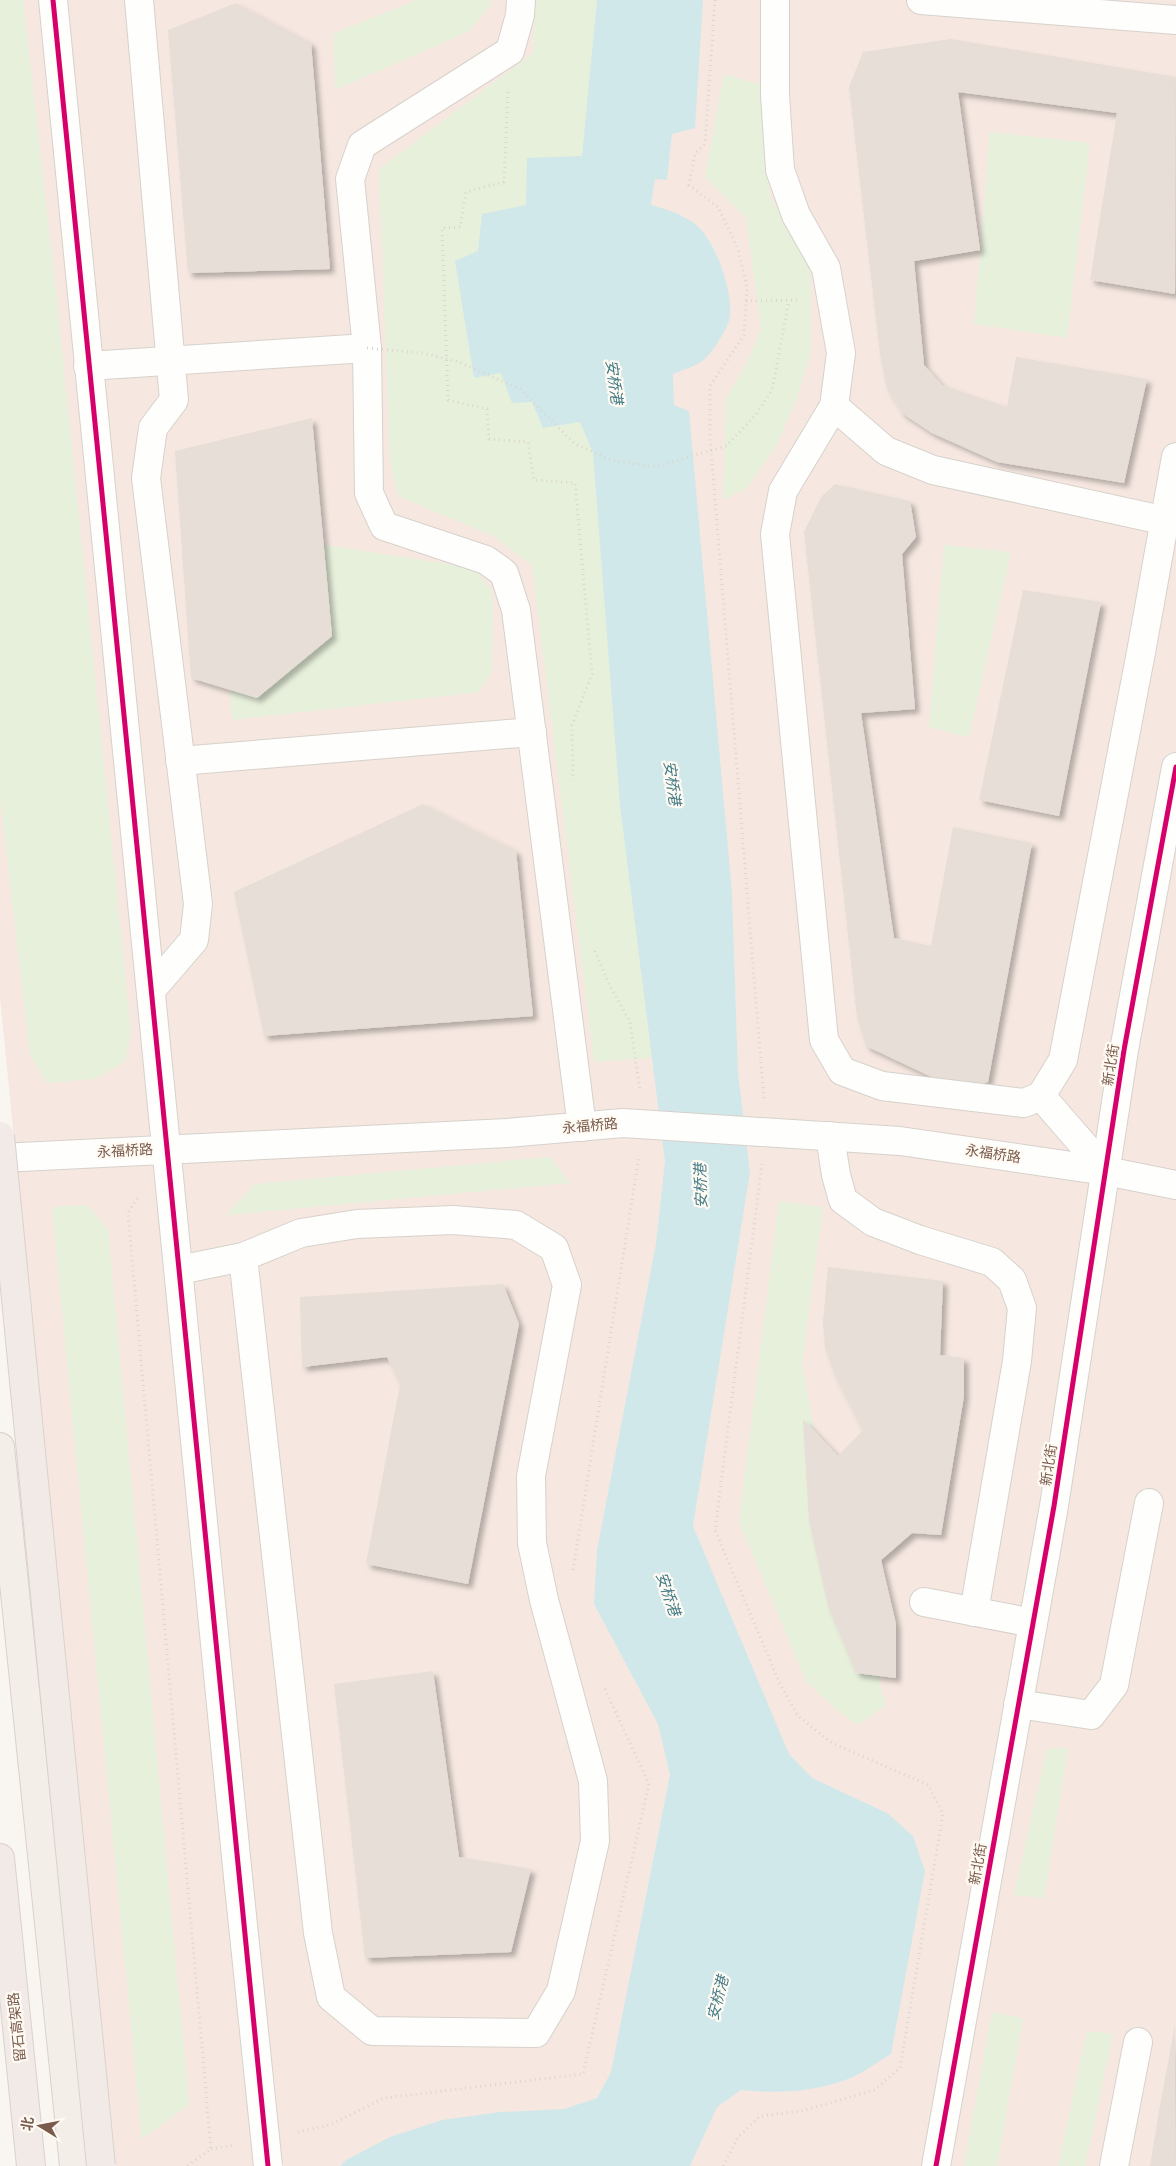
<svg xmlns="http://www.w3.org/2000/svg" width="1176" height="2166" viewBox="0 0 1176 2166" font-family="'Nunito Sans','Noto Sans SC',sans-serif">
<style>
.commercial{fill:#f6e8e1}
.green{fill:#e7f0db}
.water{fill:#d0e8ea}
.building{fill:#e6ded7;filter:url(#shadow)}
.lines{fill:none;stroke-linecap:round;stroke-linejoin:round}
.minor-casing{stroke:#d7d1cb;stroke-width:30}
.major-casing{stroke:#dad1cc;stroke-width:30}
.highway-casing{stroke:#dad1cc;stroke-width:30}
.path{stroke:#dcd5d0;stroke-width:3;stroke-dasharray:1 4;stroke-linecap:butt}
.minor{stroke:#fefefd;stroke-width:28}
.major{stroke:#f3eee8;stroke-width:28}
.highway{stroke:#f2eae7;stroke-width:28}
.minor-bridge-casing{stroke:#d7d1cb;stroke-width:30;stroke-linecap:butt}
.highway-bridge-casing{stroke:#dad1cc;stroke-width:30;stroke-linecap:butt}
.path-bridge{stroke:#dcd5d0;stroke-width:3;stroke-dasharray:1 4;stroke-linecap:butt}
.minor-bridge{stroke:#fefefd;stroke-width:28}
.highway-bridge{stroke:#f2eae7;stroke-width:28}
.cycleway-casing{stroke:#fffaf3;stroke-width:8}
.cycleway{stroke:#d6006c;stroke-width:5}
.labels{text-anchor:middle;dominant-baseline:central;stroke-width:4.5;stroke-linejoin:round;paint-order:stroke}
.street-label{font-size:14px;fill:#7a5c4d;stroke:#fffaf3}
.water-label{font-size:15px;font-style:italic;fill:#437c86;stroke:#fffaf3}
</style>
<defs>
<filter id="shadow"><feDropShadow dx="4.5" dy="4.5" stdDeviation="2.5" flood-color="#0004"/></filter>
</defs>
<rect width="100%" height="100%" fill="#f9f5f0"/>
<!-- commercial -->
<path class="commercial" d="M0 0H1176V2166H116L0 997Z"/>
<!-- green -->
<g class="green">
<path d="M0 0H23L56 291 131 1033 125 1062 95 1079 47 1083 30 1055 0 797Z"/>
<path d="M416 0H490L491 5 468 32 335 90 333 34Z"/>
<path d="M535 0H617L627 162 526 205 482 214 478 251 455 261 474 377 501 373 580 422 595 447 652 1058 594 1062 532 565 493 536 398 496 390 461 379 169 533 53Z"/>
<path d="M724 74 762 85 763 138 770 196 811 271V352L797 398 776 446 747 488 723 500 726 398 747 362 761 329 746 218 705 177Z"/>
<path d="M990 132 1090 143 1067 338 974 324Z"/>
<path d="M288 539 473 568 493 592 492 671 479 692 232 720 219 544Z"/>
<path d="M944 545 1011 552 969 737 929 727Z"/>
<path d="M550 1157 570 1183 226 1215 255 1184Z"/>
<path d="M779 1201 823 1207 802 1363 829 1512 886 1705 858 1725 834 1708 806 1681 739 1522Z"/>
<path d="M87 1205 108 1229 189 2105 142 2139 52 1207Z"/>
<path d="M1068 1748 1044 1898 1014 1895 1047 1749Z"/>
<path d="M992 2012 1023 2018 997 2166H964Z"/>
<path d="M1087 2031 1113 2034 1085 2166H1058Z"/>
</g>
<!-- water -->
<path class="water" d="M597 0H703L695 128 672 134 667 180 655 179 651 205C668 210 683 214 696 225 716 241 733 292 730 317 728 328 711 356 701 362 693 367 682 370 673 374L674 405 689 411 732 893 738 1074 750 1172 693 1526 789 1754 812 1778 887 1813 913 1836 925 1871 891 2054C879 2061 867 2070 855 2076 820 2092 779 2094 741 2090L717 2107 690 2166H340L346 2160 390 2137 442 2120 500 2112 564 2109 597 2098 611 2072 670 1775 658 1724 594 1604 597 1550 656 1244 665 1161 620 805 593 453 580 422 543 428 532 402 512 403 501 373 474 378 455 261 478 251 482 214 526 205 527 158 582 156Z"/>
<!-- building -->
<g class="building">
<path d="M236 3 311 43 330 269 188 273 168 30Z"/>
<path d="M951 39 1176 77 1175 294 1090 280 1117 113 958 92 980 250 914 261 924 365 942 385 1007 407 1016 357 1147 379 1124 483 997 462 932 433 902 413 886 386 880 354 849 87 863 52Z"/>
<path d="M312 418 332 636 257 698 191 678 175 451Z"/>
<path d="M835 484 910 501 916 537 902 554 915 709 861 713 894 938 931 946 953 827 1032 843 988 1082 971 1087 936 1079 866 1046 857 1017 804 532 821 497Z"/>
<path d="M1023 590 1101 602 1059 816 979 800Z"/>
<path d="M423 804 516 851 533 1016 264 1036 234 892Z"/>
<path d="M828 1267 943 1281 940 1355 964 1358V1396L941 1535 912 1533 881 1560 896 1624V1678L856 1673 828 1606 809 1521 803 1419 838 1456 863 1430 836 1378 825 1348 823 1322Z"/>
<path d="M503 1284 519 1324 468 1584 366 1564 400 1384 387 1357 302 1367 300 1297Z"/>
<path d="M433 1671 459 1857 531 1869 511 1952 365 1958 334 1684Z"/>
<path d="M1175 2025 1176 2166H1150L1159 2111Z"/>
</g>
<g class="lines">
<!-- minor casing -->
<g class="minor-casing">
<g id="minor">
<path d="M53 0 238 1877"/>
<path d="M139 0 174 400 153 428 146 478 198 904 194 940 151 990"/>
<path d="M521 0 520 15 510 51 362 145 350 179 367 348 369 493 384 526 486 560 504 573 516 610 582 1127"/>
<path d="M775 0V95L780 170 796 215 826 268 841 353 834 406 783 491 775 534 824 1040 842 1071 882 1086 1024 1103 1041 1096 1063 1060 1142 647 1176 457"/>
<path d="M921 0 1176 20"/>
<path d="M88 366 367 348"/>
<path d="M834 406 886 451 933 470 1176 523"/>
<path d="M180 761 532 732"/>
<path d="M1041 1096 1106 1171"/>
<path d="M830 1136 836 1175 843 1200 873 1222 920 1240 992 1262 1012 1280 1022 1308 1017 1361 974 1612"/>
<path d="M0 1158 507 1133 623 1123 900 1141 1106 1171 1176 1185"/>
<path d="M179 1270 243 1257 301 1233 357 1224 453 1220 516 1225 554 1248 567 1285 531 1476 532 1543 544 1600 593 1781 595 1841 561 1991 536 2033 372 2031 331 1997 318 1933 243 1257"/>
<path d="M924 1602 1033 1623"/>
<path d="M1018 1704 1091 1715 1114 1685 1149 1503"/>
<path d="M936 2166 1054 1506 1124 1050 1176 767"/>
<path d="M1114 2166 1138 2042"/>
</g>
</g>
<!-- major casing -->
<g class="major-casing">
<path id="major" d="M0 1447 74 2166"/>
</g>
<!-- highway casing -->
<g class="highway-casing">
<path id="highway" d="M0 1858 31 2166"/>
</g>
<!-- path -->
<g class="path">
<path d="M715 0 705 144 695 153 689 185 718 207 738 249 747 287 744 335 710 386V438L764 1100"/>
<path d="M508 92 504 182 466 192 460 227 442 228 448 400 487 409 489 439 528 442 534 480 575 483 592 674 572 725 573 780"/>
<path d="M746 301 798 300"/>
<path d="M595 951 608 982 630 1022 640 1091"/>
<path d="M137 1198 128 1213 211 2149 187 2166"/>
<path d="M573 1570 639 1156"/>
<path d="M298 2132 330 2125 384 2098 583 2074 649 1784 604 1687"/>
<path d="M211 2149 233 2145"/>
<path d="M723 2166 738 2137 760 2116 802 2111 874 2090 900 2068 943 1814 928 1785 832 1743 798 1716 780 1684 715 1530 762 1164"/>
</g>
<!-- minor -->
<use href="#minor" class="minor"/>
<!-- major -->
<use href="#major" class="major"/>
<!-- highway -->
<use href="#highway" class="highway"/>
<!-- minor-bridge casing -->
<g class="minor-bridge-casing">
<path id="minor-bridge" d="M238 1877 268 2166"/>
</g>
<!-- highway-bridge casing -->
<g class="highway-bridge-casing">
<path id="highway-bridge" d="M0 1136 101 2166"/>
</g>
<!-- path-bridge -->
<path class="path-bridge" d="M367 348 423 353 456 361 520 389 575 444 611 460 655 467 726 446 755 416 772 390 789 300"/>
<!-- minor-bridge -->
<use href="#minor-bridge" class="minor-bridge"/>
<!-- highway-bridge -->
<use href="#highway-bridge" class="highway-bridge"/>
<!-- cycleway casing -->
<g class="cycleway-casing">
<g id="cycleway">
<path d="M53 0 268 2166"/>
<path d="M936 2166 1054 1506 1124 1050 1176 767"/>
</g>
</g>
<!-- cycleway -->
<use href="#cycleway" class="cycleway"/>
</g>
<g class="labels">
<!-- street labels -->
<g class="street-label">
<text transform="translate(1111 1065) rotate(-81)">新北街</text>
<text transform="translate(590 1126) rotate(-5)">永福桥路</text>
<text transform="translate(125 1151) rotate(-3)">永福桥路</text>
<text transform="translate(993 1154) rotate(8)">永福桥路</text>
<text transform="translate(1049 1465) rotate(-81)">新北街</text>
<text transform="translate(978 1864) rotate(-80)">新北街</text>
<text transform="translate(17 2027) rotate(-96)">留石高架路</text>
</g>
<!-- water labels -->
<g class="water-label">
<text transform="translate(614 382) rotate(82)">安桥港</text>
<text transform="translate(672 783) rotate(82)">安桥港</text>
<text transform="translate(701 1186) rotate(-92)">安桥港</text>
<text transform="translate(668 1594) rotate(71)">安桥港</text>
<text transform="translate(718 1998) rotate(-76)">安桥港</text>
</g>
</g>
<!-- north arrow -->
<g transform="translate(40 2126) rotate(280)" stroke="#fffaf3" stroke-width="4" paint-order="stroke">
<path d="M0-4L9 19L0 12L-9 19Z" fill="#7a5c4d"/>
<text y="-8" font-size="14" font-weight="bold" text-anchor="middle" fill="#7a5c4d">北</text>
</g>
</svg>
